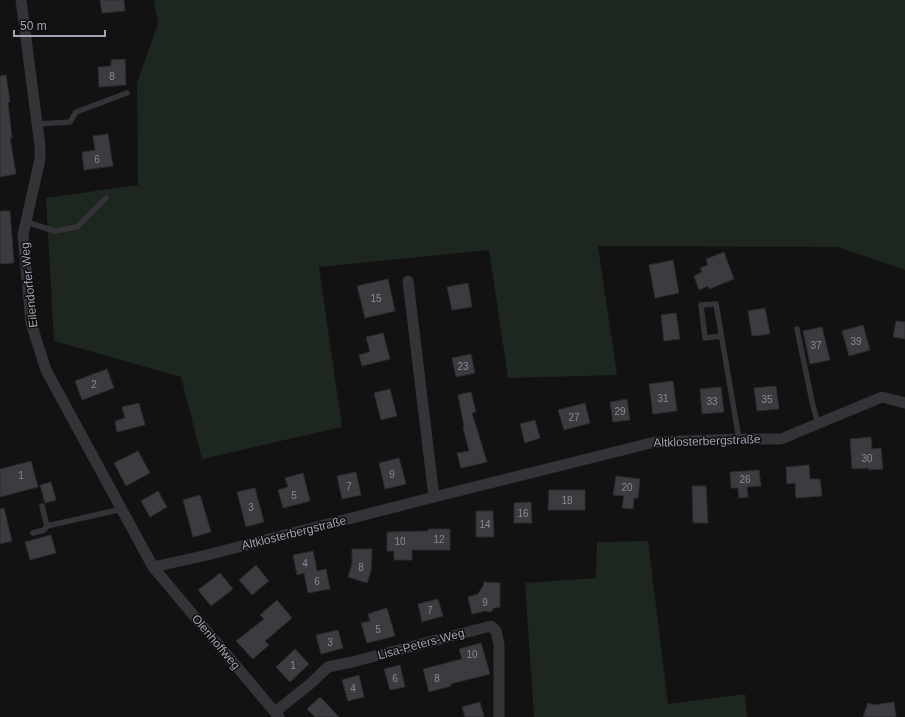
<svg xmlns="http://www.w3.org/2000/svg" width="905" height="717" viewBox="0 0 905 717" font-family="Arial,sans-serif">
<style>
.green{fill:#1e2620}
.building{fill:#3c3b40;stroke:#2c2b2f}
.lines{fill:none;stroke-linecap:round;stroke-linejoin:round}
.lane{stroke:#333338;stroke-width:5.5}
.street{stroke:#333338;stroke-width:11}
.labels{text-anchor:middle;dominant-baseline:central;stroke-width:3;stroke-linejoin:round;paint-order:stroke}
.number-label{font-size:10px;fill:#898a97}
.street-label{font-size:12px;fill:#a3a4b4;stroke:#0d0d0e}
</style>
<rect width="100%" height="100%" fill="#121213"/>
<!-- green -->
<g class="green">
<path d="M154 0H905V270L838 247 598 246 617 375 508 378 489 250 319 267 342 427 202 459 181 377 54 341 46 198 138 185 137 83 158 24Z"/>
<path d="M648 541 668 704 745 694 747 717H534L525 583 596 578 597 542Z"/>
</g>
<!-- building -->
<g class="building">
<path d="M100 0H124L125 11 102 13Z"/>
<path d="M125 59 126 85 99 87 98 67 111 66V60Z"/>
<path d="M6 75 10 102 8 103 12 138H10L16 174 0 177V76Z"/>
<path d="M108 134 113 166 84 170 82 152 95 150 93 136Z"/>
<path d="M0 211H10L14 263 0 264Z"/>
<path d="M724 252 734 279 709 289 708 286 699 290 694 276 702 272 700 268 708 265 706 259Z"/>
<path d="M673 260 679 293 655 298 649 265Z"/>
<path d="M388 279 395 311 365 318 357 286Z"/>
<path d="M468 283 472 307 452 310 447 287Z"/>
<path d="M765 308 770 334 752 336 748 311Z"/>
<path d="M676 313 680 339 664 341 661 315Z"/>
<path d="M896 321 905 322V339L893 337Z"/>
<path d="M863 325 870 350 849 356 842 331Z"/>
<path d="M822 327 830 360 810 364 803 331Z"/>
<path d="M383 333 390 359 362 366 359 355 370 352 366 337Z"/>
<path d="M471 354 475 373 456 377 452 358Z"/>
<path d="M107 369 114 388 82 400 75 381Z"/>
<path d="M673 381 677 411 653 414 649 384Z"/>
<path d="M776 386 779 409 757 411 754 388Z"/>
<path d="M721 387 724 412 702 414 700 389Z"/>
<path d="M390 389 397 416 381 420 374 393Z"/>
<path d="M471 392 476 412 472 413 487 462 461 468 457 453 469 451 463 427 464 426 458 395Z"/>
<path d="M627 399 630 420 613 422 610 402Z"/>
<path d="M139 403 145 425 117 432 115 421 125 418 122 407Z"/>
<path d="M585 403 590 423 564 430 558 410Z"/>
<path d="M535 420 540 438 525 443 520 424Z"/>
<path d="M871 437 872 449 881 448 883 469 869 470 868 468 852 469 850 439Z"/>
<path d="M138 451 150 473 126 486 114 463Z"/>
<path d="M399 458 406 484 385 489 379 463Z"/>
<path d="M31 461 38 487 0 497V469Z"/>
<path d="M809 465 810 479H820L822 496 796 498 795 483 787 484 786 467Z"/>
<path d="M759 470 761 486 747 487 748 497 739 498 738 488H731L730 472Z"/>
<path d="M356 472 361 495 342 499 337 476Z"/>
<path d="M303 473 310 501 283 508 278 490 288 487 285 478Z"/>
<path d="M616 476 640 479 638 498H634L633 509 622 508 624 496 613 495Z"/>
<path d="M51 482 56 500 45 503 40 485Z"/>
<path d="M692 486H706L708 523H693Z"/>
<path d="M255 488 264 522 246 527 237 492Z"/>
<path d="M549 490H585V510H548Z"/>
<path d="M158 491 167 507 150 517 141 501Z"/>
<path d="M200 495 211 532 193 537 183 500Z"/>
<path d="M531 502 532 523H514V503Z"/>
<path d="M4 508 12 541 0 544V509Z"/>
<path d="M476 511H493L494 537H476Z"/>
<path d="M428 529H450V550H412V560H394V551H387V532L428 531Z"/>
<path d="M51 535 56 553 30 560 25 542Z"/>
<path d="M352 549H372L371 571 367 583 348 577 352 564Z"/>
<path d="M313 551 317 571 326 569 330 589 308 593 304 573 297 575 293 555Z"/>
<path d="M256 565 269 581 252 595 239 580Z"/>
<path d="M220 573 233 589 211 606 198 590Z"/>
<path d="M484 582 500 583V607L494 608 491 612 485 611 472 614 468 597 478 594 483 586Z"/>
<path d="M438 599 443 616 422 622 418 604Z"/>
<path d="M277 600 292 618 265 641 269 645 253 659 236 641 264 619 260 615Z"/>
<path d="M387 608 395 636 367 643 361 623 370 621 368 614Z"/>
<path d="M338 630 343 648 321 654 316 635Z"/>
<path d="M481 643 490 674 450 684 451 686 429 692 423 669 462 659 459 649Z"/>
<path d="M295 649 309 664 290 682 276 667Z"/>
<path d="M400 665 405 687 390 690 384 669Z"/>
<path d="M359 675 364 697 348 701 342 680Z"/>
<path d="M320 697 324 701 339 717H315L307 709Z"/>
<path d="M480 702 484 717H465L462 707Z"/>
<path d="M894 702 896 717H863L868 703 874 705Z"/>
</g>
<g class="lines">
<!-- lane -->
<g class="lane">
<path d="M38 124 70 122 76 112 127 93"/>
<path d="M26 222 55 231 77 227 106 198"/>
<path d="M797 329 813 406 818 423"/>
<path d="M721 336 705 338 701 305 716 304 739 439"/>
<path d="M42 506 47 526 122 509"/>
<path d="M33 533 44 530 47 526"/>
</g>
<!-- street -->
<g class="street">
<path d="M21 0 40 146V159L23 235 31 323 46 370 153 567 279 717"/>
<path d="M408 281 434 497"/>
<path d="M153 567 207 555 434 497 655 442 739 439H781L882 397 905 403"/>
<path d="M275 712 310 684 328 667 352 662 491 626 496 631 499 644V717"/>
</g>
</g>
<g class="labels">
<!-- number labels -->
<g class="number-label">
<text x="112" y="76">8</text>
<text x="97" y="159">6</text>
<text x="376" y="298">15</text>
<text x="856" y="341">39</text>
<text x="816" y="345">37</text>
<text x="463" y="366">23</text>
<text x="94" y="384">2</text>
<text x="663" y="398">31</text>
<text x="767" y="399">35</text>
<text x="712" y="401">33</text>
<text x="620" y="411">29</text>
<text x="574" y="417">27</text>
<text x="867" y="458">30</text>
<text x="392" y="474">9</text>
<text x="21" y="475">1</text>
<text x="745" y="479">26</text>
<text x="349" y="486">7</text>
<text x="627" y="487">20</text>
<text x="294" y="495">5</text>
<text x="567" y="500">18</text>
<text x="251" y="507">3</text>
<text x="523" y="513">16</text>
<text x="485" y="524">14</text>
<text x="439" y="539">12</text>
<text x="400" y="541">10</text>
<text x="305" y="563">4</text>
<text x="361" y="567">8</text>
<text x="317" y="581">6</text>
<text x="485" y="602">9</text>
<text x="430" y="610">7</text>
<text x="378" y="629">5</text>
<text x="330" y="642">3</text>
<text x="472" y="654">10</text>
<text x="293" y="665">1</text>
<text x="395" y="678">6</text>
<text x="437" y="678">8</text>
<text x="353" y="688">4</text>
</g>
<!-- street labels -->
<g class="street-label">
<text transform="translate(29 285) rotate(-96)">Eilendorfer Weg</text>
<text transform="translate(707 441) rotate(-2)">Altklosterbergstraße</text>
<text transform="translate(294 533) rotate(-14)">Altklosterbergstraße</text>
<text transform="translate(216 642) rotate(50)">Olenhoffweg</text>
<text transform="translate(421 644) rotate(-15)">Lisa-Peters-Weg</text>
</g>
</g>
<!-- scale -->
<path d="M14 30v6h91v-6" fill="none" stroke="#a3a4b4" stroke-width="2"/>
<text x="20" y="30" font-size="12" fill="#a3a4b4" stroke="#0d0d0e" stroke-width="3" paint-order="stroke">50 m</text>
</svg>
